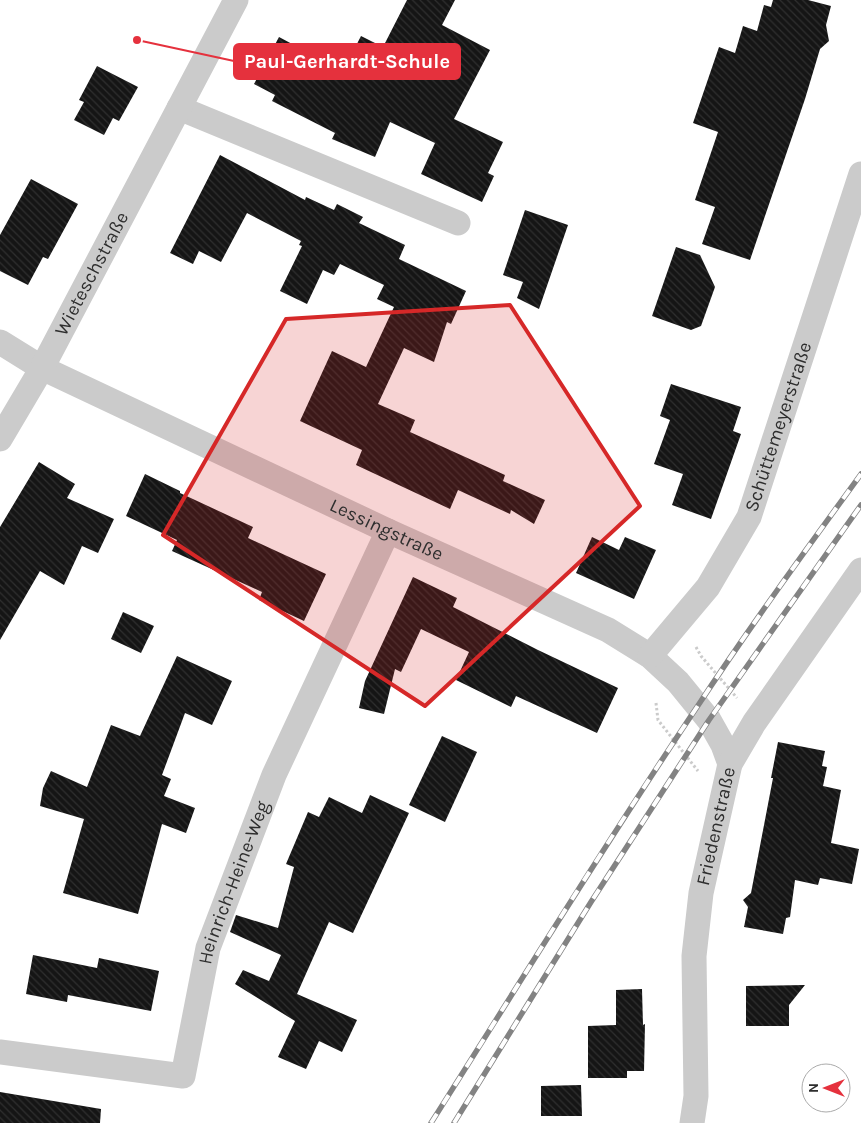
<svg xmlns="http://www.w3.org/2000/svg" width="861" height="1123" viewBox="0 0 861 1123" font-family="Karla,sans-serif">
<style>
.building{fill:url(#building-back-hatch)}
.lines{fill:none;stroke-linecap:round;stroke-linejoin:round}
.path{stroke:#cbcbcb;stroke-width:3;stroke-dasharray:2.5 2.5;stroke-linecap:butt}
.minor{stroke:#cbcbcb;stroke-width:25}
.rail-casing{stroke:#838383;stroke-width:5.5}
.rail{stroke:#fff;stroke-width:4;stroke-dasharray:11;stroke-linecap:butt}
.marked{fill:#d62828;fill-opacity:0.2;stroke:#d62828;stroke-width:4;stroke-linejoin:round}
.labels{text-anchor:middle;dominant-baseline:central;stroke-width:5;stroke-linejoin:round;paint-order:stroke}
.street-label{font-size:19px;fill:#2e2e2e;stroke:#fff}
.leader{fill:none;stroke:#e5313d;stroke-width:2}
.callout-dot{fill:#e5313d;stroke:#fff;stroke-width:2}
.callout{fill:#e5313d;stroke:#e5313d;stroke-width:2}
.callout-label{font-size:20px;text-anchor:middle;font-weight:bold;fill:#fff}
</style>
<defs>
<pattern id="building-back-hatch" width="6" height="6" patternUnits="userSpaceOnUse" patternTransform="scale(1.25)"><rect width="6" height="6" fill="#151515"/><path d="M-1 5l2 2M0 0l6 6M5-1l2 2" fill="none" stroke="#2f2f2f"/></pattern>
</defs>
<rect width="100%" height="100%" fill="#fff"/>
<!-- building -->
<g class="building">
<path d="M407 0H455L442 25 490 50 454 119 503 142 488 173 494 176 482 202 421 174 435 143 390 122 375 157 332 139 335 133 272 101 275 95 254 84 279 37 343 71 361 36 383 47Z"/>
<path d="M773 0H808L831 6 826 25 829 41 820 49 805 99 750 260 702 244 715 207 695 200 718 132 693 123 719 47 735 53 743 26 757 31 764 5 771 7Z"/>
<path d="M97 66 138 87 119 121 113 118 104 135 74 120 84 102 79 100Z"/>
<path d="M220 155 305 200 306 197 334 210 337 204 363 217 359 223 405 245 399 259 466 291 451 324 447 322 434 362 404 348 378 404 415 420 410 432 505 475 503 481 545 500 534 524 511 510 510 514 458 490 450 509 356 465 362 450 300 421 332 351 366 367 394 307 377 299 384 285 340 264 334 275 323 270 307 304 280 291 302 246 299 245 301 241 247 213 221 262 199 251 193 264 170 253Z"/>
<path d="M31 179 78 204 48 259 43 257 28 285 0 271V235Z"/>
<path d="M525 210 568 225 539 309 517 298 523 282 503 275Z"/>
<path d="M676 247 700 255 715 287 701 326 691 330 652 316Z"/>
<path d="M671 384 741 407 733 431 741 434 711 519 672 505 683 474 654 464 670 420 660 416Z"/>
<path d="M39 462 75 484 67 498 114 519 98 553 82 546 64 585 40 571 0 640V527Z"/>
<path d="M145 474 180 491V493L253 527 248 538 326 574 304 621 259 600 262 592 172 551 177 540 126 516Z"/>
<path d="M592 537 619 550 625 537 656 550 634 599 576 573Z"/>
<path d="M413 577 457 598 453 607 538 650 618 688 597 733 516 696 511 707 456 680 469 652 421 629 401 672 395 669 384 714 359 708 365 681Z"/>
<path d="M123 612 154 626 141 653 111 639Z"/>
<path d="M177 656 232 681 212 725 185 713 162 775 171 779 164 796 195 808 186 833 162 824 138 914 63 893 84 819 40 806 43 788 51 771 87 787 111 725 140 736Z"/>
<path d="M442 736 477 752 445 822 409 805Z"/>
<path d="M778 742 825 751 822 766 827 767 823 786 841 790 831 843 859 849 852 884 820 878 818 885 795 880 790 917 786 918 783 934 744 927 748 907 743 900 751 893 773 778H771Z"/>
<path d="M370 795 409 813 353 933 329 922 297 994 357 1020 342 1052 319 1041 306 1069 278 1057 295 1021 235 984 243 970 269 981 281 955 230 932 236 915 278 928 294 867 286 864 308 812 319 817 329 797 362 813Z"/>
<path d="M33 955 97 968 99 958 159 971 151 1011 68 995 67 1002 26 994Z"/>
<path d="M805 985 789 1005V1026H746V986Z"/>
<path d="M642 989 643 1025 645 1024 644 1071H627V1078H588V1026L616 1025V990Z"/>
<path d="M581 1085 582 1116H541V1086Z"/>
<path d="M0 1092 101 1109 100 1123H0Z"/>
</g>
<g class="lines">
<!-- path -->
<g class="path">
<path d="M696 647 701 656 737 698"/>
<path d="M656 703 658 720 698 771"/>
</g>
<!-- minor -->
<g class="minor">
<path d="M179 108 458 223"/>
<path id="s1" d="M0 342 42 368 388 531 608 630 650 656 678 682 709 720 723 745 730 764"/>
<path id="s2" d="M0 439 42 368 236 0"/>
<path id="s3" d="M650 656 708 587 749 517 861 174"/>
<path id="s4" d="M0 1052 183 1076 208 948 274 775 388 531"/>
<path id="s5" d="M692 1123 696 1096 694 956 701 893 730 764 754 723 861 570"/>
</g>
<!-- rail casing -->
<g class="rail-casing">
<g id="rail">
<path d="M431 1123C519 984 605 844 697 707 749 628 805 551 861 474"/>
<path d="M454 1123 591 902 709 720 861 505"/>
</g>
</g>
<!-- rail -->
<use href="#rail" class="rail"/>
</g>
<!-- marked area -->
<path class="marked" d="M510 305 640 506 425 706 163 535 286 319Z"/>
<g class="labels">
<!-- street labels -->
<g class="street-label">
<text stroke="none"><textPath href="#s2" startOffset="189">Wieteschstraße</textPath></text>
<text stroke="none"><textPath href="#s3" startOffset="266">Schüttemeyerstraße</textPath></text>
<text stroke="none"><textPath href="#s1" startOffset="430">Lessingstraße</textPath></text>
<text stroke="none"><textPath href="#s5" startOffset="299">Friedenstraße</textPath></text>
<text stroke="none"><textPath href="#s4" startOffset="385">Heinrich-Heine-Weg</textPath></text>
</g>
</g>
<!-- callouts -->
<path class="leader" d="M137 40L234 61"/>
<circle class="callout-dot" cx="137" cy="40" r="5"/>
<rect class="callout" x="234" y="44" width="226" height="35" rx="5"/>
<g class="callout-label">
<text x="347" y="68">Paul-Gerhardt-Schule</text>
</g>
<!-- north arrow -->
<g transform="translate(826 1088) rotate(270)"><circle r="24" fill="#ffffff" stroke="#ababab"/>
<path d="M0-4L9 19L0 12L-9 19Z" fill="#e5313d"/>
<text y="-8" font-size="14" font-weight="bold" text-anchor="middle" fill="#2e2e2e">N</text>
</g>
</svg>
